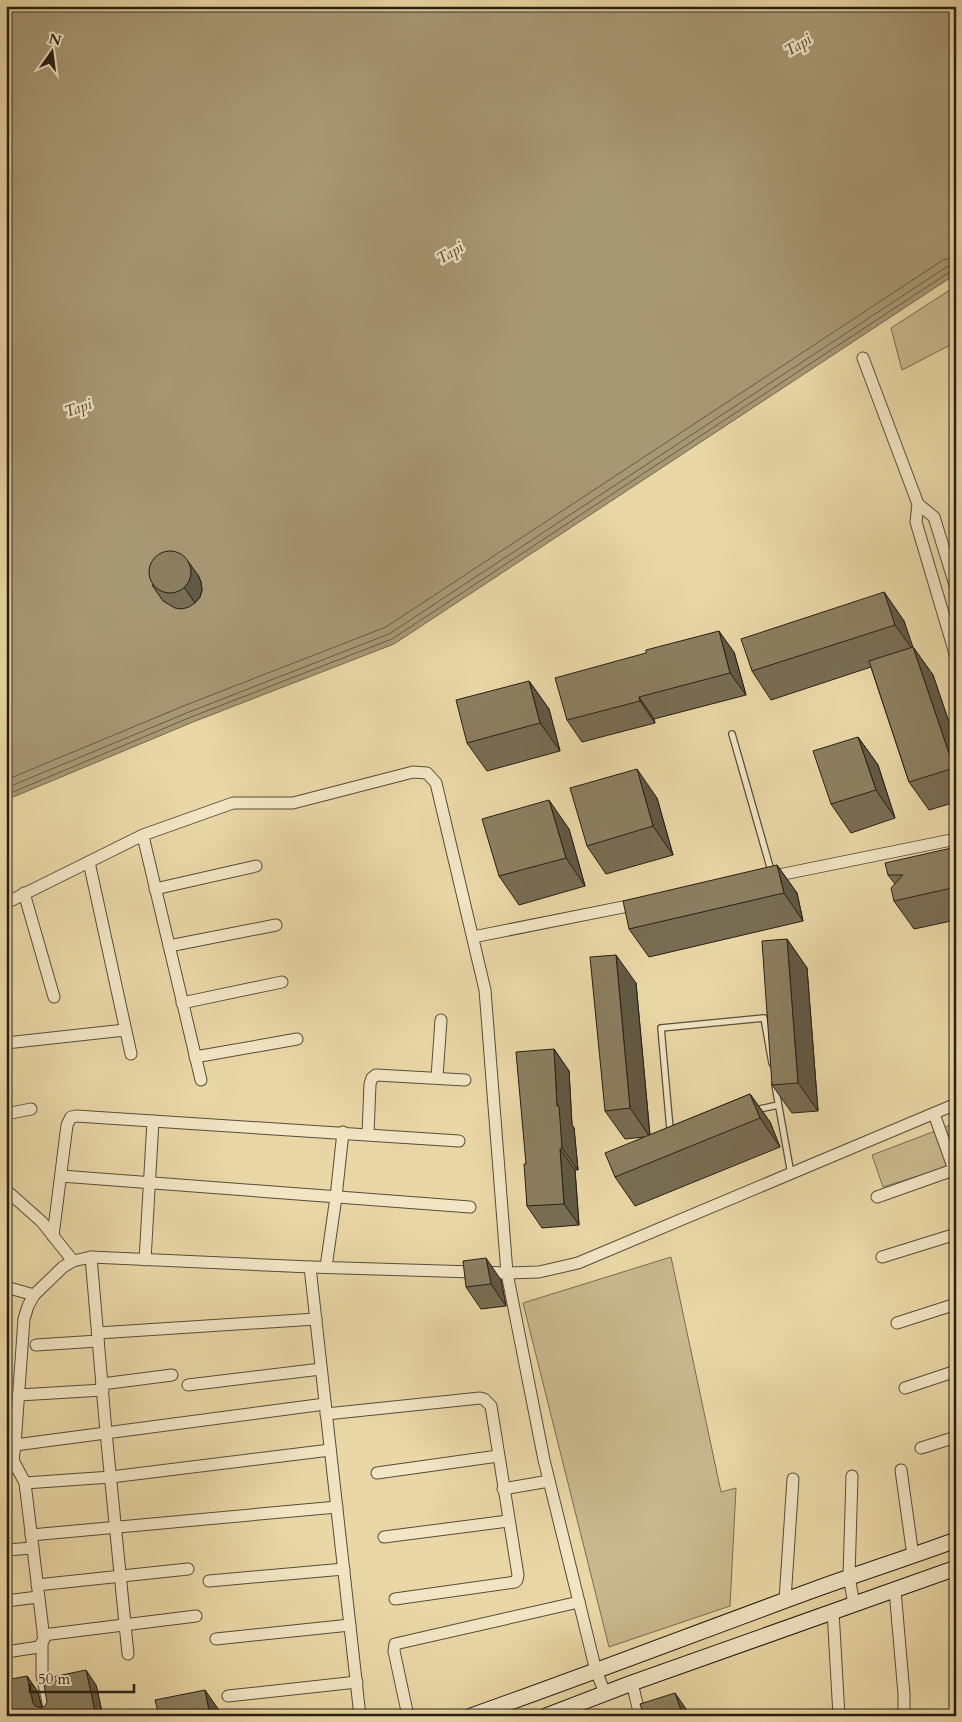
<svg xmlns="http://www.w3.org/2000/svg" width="962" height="1722" viewBox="0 0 962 1722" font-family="Cardo,serif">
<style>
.green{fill:#c8b88d;stroke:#776c52}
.water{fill:#a79874;stroke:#73684e}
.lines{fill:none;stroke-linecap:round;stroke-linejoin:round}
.shore{stroke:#665c45;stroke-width:1}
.lane-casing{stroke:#574d3a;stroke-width:8}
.street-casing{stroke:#574d3a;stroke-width:13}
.secondary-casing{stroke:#261f16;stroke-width:17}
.lane{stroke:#f1e5c4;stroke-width:5.5}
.street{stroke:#f1e5c4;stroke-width:11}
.secondary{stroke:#f1e5c4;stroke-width:15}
.wall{fill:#786d53;stroke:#261f16}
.shaded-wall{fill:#615943;stroke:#261f16}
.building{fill:#8b7f60;stroke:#261f16}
.labels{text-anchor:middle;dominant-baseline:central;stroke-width:4.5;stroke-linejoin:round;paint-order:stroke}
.water-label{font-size:16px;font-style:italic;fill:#534937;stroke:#f1e5c4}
</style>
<rect width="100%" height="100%" fill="#e9d7a5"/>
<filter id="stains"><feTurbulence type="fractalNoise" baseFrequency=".004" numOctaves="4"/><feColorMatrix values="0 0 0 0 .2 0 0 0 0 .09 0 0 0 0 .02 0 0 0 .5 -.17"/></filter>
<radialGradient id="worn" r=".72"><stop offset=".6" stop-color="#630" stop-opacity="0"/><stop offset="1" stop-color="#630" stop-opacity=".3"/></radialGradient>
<!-- green -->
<g class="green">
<path d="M956 286V342L902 370 891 328Z"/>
<path d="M956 1123V1164L883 1187 872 1155Z"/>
<path d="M671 1257 721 1492 736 1488 730 1606 609 1647 523 1303Z"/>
</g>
<!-- water -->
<path class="water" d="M6 6H956V274L394 644 193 722 6 800Z"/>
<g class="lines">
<!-- shore -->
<g class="shore">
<path d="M6 780 186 705 386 627 943 260 956 257"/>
<path d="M6 788 189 712 389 634 948 266 956 264"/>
<path d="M6 795 191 717 392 639 951 271 956 270"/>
</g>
<!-- lane casing -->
<g class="lane-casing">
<g id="lane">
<path d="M732 734 772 874"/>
<path d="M775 1085 791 1174"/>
<path d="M755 1110 778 1105"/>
<path d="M675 1128 670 1129 661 1028 764 1018 772 1063"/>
</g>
</g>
<!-- street casing -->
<g class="street-casing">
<g id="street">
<path d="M863 358 918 504 916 522 956 657"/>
<path d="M918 504 934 517 956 588"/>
<path d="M143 836 201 1080"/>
<path d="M89 862 131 1054"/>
<path d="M769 877 956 839"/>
<path d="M155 889 256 866"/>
<path d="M24 893 54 997"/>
<path d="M6 903 143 835 233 803H293L413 772 427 773 436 783 485 990 507 1273 544 1460 596 1671 605 1693"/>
<path d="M473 937 638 904"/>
<path d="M169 946 276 925"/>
<path d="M182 1003 282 982"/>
<path d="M6 1043 125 1030"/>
<path d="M195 1057 297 1039"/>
<path d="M437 1077 441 1020"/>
<path d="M6 1114 31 1109"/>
<path d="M934 1114 956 1175"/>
<path d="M368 1134 370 1084 372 1078 376 1075 465 1080"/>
<path d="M61 1176 470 1207"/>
<path d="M6 1190 42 1222 73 1261"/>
<path d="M877 1197 956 1169"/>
<path d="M53 1236 67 1125 71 1117 76 1116 459 1141"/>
<path d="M91 1257 106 1432 128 1654"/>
<path d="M882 1257 956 1234"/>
<path d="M145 1260 153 1121"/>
<path d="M310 1267 360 1716"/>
<path d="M326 1267 336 1197 343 1132"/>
<path d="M6 1287 34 1295"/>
<path d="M897 1323 956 1304"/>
<path d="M98 1333 316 1319"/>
<path d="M36 1345 98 1341"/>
<path d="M102 1384 172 1375"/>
<path d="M188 1385 321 1369"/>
<path d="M905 1388 956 1371"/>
<path d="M19 1395 103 1390"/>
<path d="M326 1414 480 1398 484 1399 491 1406 518 1575 517 1580 515 1582 395 1599"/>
<path d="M15 1445 325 1404"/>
<path d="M921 1448 956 1437"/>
<path d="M6 1464 13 1460 15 1445 24 1319 28 1306 34 1295 63 1267 73 1261 91 1257 310 1267 507 1273 539 1272 578 1263 956 1104"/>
<path d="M901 1470 913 1556"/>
<path d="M377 1473 498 1456"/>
<path d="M852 1476 849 1577 854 1604"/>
<path d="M25 1483 111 1477 330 1450"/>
<path d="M503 1489 549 1481"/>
<path d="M31 1535 337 1507"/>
<path d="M384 1537 508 1521"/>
<path d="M6 1550 33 1548"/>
<path d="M209 1581 344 1569"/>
<path d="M37 1585 188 1569"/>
<path d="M895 1590 904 1694V1716"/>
<path d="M785 1600 793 1479"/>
<path d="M6 1601 38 1597"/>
<path d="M833 1611 839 1716"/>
<path d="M43 1635 196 1616"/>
<path d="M216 1639 350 1625"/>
<path d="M42 1643V1675L51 1716"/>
<path d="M6 1652 39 1647 44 1639 25 1483 13 1460"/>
<path d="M632 1683 640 1716"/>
<path d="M228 1696 357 1682"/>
<path d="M408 1716 394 1651 395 1644 579 1602"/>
</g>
</g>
<!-- secondary casing -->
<g class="secondary-casing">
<g id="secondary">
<path d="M471 1716C587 1675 701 1631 816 1589 863 1572 910 1557 956 1540"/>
<path d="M546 1716 632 1683 956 1568"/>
</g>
</g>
<!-- lane -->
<use href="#lane" class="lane"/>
<!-- street -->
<use href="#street" class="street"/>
<!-- secondary -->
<use href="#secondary" class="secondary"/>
</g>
<!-- wall -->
<g class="wall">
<path d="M198 575 201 582 202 590 200 597 195 603 189 607 182 609 175 608 163 601 152 585Z"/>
<path d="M884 592 904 621 912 647H913L933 675 956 743V802L929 810 909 782 871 667 771 700 752 671Z"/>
<path d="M734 652 746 695 654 719 655 723 582 742 567 720Z"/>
<path d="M529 681 549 709 560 751 487 771 467 743Z"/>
<path d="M858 737 878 765 895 818 851 833 831 804Z"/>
<path d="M657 798 673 855 606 874 587 846Z"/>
<path d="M569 829 585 886 519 905 499 876Z"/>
<path d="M956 847V920L914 929 894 901 895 884 888 875Z"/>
<path d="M777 865 797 893 803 921 649 957 629 929Z"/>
<path d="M787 939 807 968 818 1111 792 1113 772 1085Z"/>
<path d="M636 983 650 1135 750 1094 770 1122 780 1147 635 1206 615 1177 644 1137 625 1139 605 1111Z"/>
<path d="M554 1049 569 1071 572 1125 574 1128 578 1170H575L579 1225 542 1228 527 1206 526 1164Z"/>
<path d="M501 1280 506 1306 481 1309 466 1287Z"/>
<path d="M27 1676 38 1692 42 1708 96 1685 103 1716H6Z"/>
</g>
<!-- shaded-wall -->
<g class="shaded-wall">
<path d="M187 560 198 575 201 582 202 590 200 597 195 603 184 587Z"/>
<path d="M884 592 904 621 915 653 895 625Z"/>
<path d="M719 631 734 652 746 695 730 673Z"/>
<path d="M913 647 933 675 956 743V770L954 768Z"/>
<path d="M529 681 549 709 560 751 540 723Z"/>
<path d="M639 697 654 719 655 723 640 701Z"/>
<path d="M858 737 878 765 895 818 876 790Z"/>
<path d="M637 769 657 798 673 855 653 826Z"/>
<path d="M549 800 569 829 585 886 566 858Z"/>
<path d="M777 865 797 893 803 921 784 893Z"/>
<path d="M787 939 807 968 818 1111 798 1083Z"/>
<path d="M616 955 636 983 650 1137 630 1108Z"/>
<path d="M554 1049 569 1071 572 1125 574 1128 578 1170 562 1148 557 1106Z"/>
<path d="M750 1094 770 1122 780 1147 760 1118Z"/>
<path d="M560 1149 575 1170 579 1225 564 1204Z"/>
<path d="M486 1258 501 1280 506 1306 491 1284Z"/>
<path d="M86 1670 96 1685 103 1716H96Z"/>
<path d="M27 1676 38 1692 43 1713 40 1714 33 1703Z"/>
<path d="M205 1690 223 1716H210Z"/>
<path d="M675 1693 691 1716H683Z"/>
</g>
<!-- building -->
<g class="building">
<path d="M956 506V514L952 510Z"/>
<circle cx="170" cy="572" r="21"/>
<path d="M884 592 895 625 752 671 741 639Z"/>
<path d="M719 631 730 673 639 697 640 701 567 720 555 678 646 653V650Z"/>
<path d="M913 647 954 768 909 782 869 661Z"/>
<path d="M529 681 540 723 467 743 456 700Z"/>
<path d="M858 737 876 790 831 804 813 751Z"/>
<path d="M637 769 653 826 587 846 570 788Z"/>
<path d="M549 800 566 858 499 876 482 819Z"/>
<path d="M956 847V865L953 868 956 869V887L894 901 891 888 903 875H888L885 863Z"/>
<path d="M777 865 784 893 629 929 623 901Z"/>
<path d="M787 939 798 1083 772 1085 762 941Z"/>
<path d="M616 955 630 1108 605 1111 590 957Z"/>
<path d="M554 1049 557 1106H559L562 1148 560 1149 564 1204 527 1206 524 1164H526L516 1052Z"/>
<path d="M750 1094 760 1118 615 1177 605 1153Z"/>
<path d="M486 1258 491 1284 466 1287 463 1261Z"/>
<path d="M86 1670 96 1716H56L55 1711 27 1716H6V1680L27 1676 33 1703 35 1706 41 1708 45 1706 47 1702 43 1679Z"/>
<path d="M205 1690 210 1716H159L155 1700Z"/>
<path d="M675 1693 683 1716H644L640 1704Z"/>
</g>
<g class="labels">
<!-- water labels -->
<g class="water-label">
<text transform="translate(798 45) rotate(-31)">Tapi</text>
<text transform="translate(450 253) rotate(-31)">Tapi</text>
<text transform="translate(78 408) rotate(-19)">Tapi</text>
</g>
</g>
<!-- margin -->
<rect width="962" height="1722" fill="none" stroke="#e9d7a5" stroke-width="25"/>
<rect x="8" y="8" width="947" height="1707" fill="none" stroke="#261f16" stroke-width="2.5"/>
<rect x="12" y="12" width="937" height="1697" fill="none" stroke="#261f16"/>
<!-- north arrow -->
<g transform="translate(52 52) rotate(14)" stroke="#f1e5c4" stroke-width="4" paint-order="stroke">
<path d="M0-4L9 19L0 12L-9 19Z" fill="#261f16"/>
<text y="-8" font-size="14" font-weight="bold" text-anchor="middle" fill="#261f16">N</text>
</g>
<!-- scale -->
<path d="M30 1684v8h104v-8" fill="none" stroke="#261f16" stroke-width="2.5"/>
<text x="38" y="1684" font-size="15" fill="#261f16" stroke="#f1e5c4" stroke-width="4" paint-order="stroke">50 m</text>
<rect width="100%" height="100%" filter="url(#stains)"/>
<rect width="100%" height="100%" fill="url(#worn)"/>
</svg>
